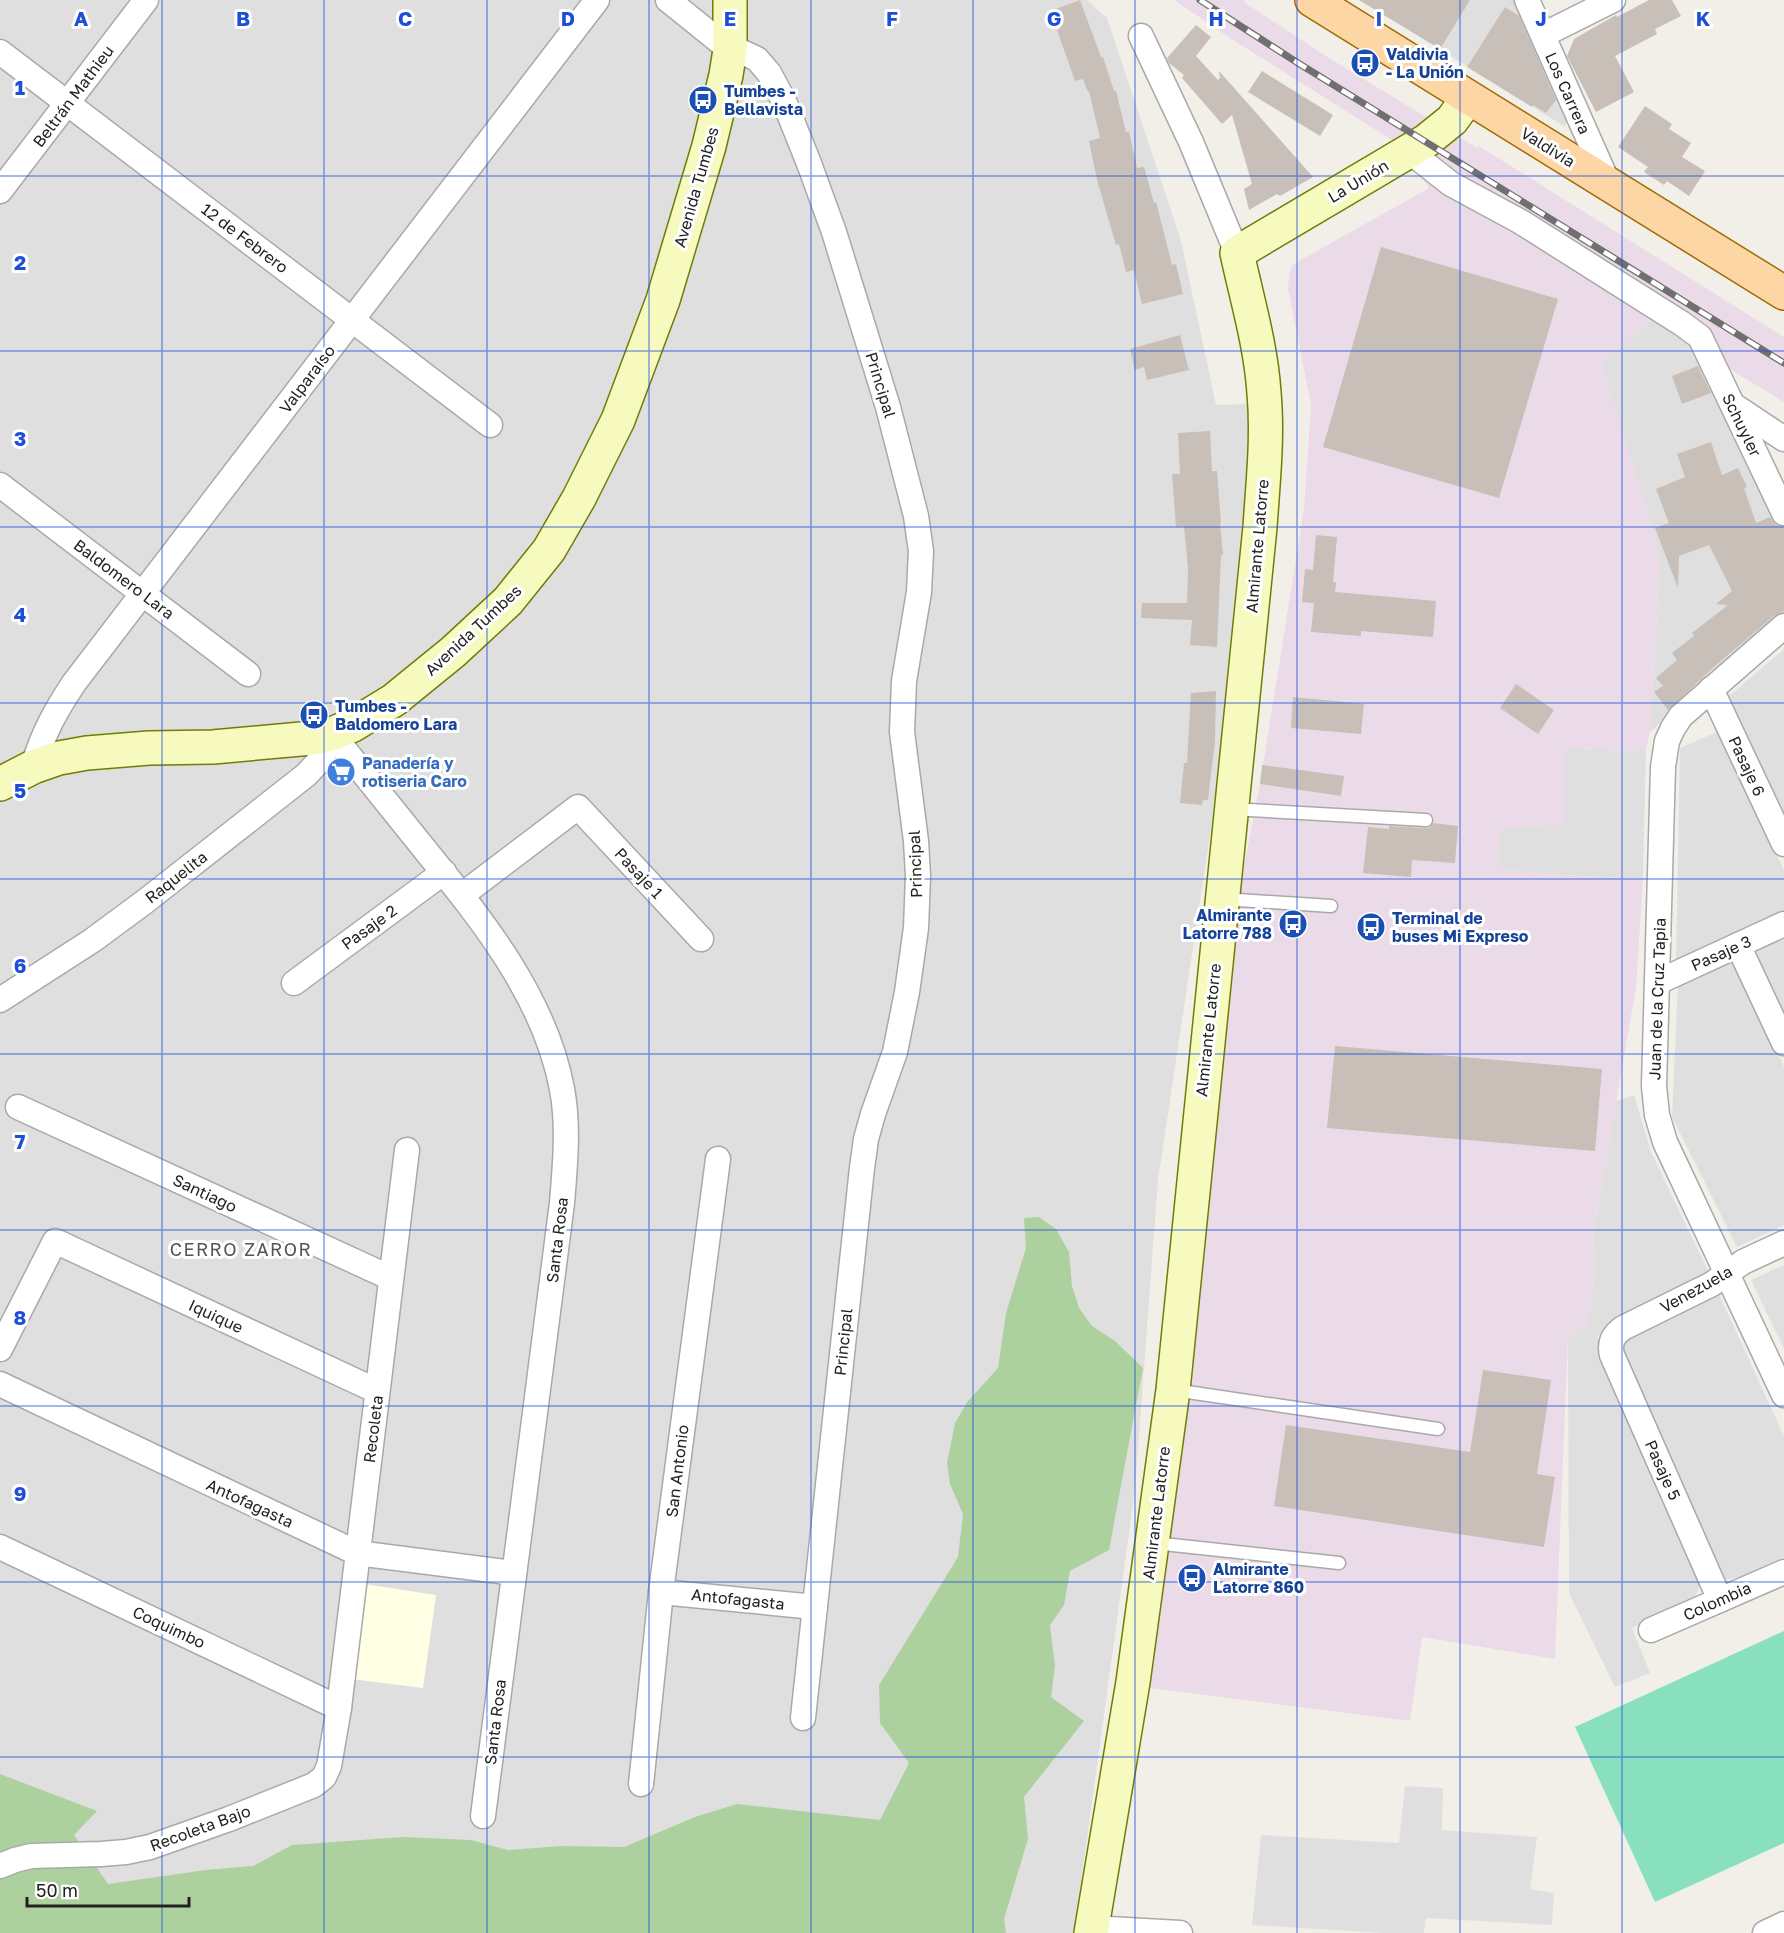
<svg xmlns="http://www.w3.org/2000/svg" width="1784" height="1933" viewBox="0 0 1784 1933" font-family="'Golos Text',sans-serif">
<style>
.residential{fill:#e0dfdf}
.industrial{fill:#ebdbe8}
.education{fill:#ffffe5}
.forest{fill:#add19e}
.pitch{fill:#88e0be}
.building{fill:#c7bfb8}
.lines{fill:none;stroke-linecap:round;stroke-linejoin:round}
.lane-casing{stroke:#a9a9a9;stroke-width:15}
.street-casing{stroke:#a9a9a9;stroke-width:27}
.secondary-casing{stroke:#707d05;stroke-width:36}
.primary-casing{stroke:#a06b00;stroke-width:36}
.lane{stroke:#fff;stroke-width:12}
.street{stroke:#fff;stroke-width:24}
.secondary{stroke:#f7fabf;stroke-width:33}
.primary{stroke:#fcd6a4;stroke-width:33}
.rail-casing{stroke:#707070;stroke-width:7}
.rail{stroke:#fff;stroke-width:4.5;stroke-dasharray:14;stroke-linecap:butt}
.grid{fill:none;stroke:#1d4ed8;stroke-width:1.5;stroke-opacity:0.55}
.labels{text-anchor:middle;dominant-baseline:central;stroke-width:6;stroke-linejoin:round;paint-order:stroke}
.transit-label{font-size:16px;font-weight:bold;fill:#164399;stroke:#fff;text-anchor:start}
.street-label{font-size:16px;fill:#222;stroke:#fff}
.shop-label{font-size:16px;font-weight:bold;fill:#366cbe;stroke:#fff;text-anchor:start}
.neighbourhood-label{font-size:18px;letter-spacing:1.5px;fill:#555;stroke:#fff}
.grid-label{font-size:20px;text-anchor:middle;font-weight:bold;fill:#1d4ed8;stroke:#fff;stroke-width:6;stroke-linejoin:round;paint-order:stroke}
</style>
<rect width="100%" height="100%" fill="#f2efe9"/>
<!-- residential -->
<g class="residential">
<path d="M0 0H1087L1107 18 1181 241 1216 405 1251 404 1250 450 1235 654 1214 808 1158 1180 1135 1489 1074 1933H961L0 1906Z"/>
<path d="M1360 0H1516L1568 118 1565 127Z"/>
<path d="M1655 317 1693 339 1784 539V618L1650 732 1660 556 1601 364Z"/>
<path d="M1784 649V814L1729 696Z"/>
<path d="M1717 732 1784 870V912L1676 962 1680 748Z"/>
<path d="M1565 748 1646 750 1643 879 1542 874 1497 868 1500 829 1565 824Z"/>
<path d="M1784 939V1017L1754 953Z"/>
<path d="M1733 958 1784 1067V1225L1737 1247 1672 1117 1678 984Z"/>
<path d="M1634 1095 1651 1152 1708 1271 1612 1322 1597 1337 1700 1585 1694 1599 1632 1628 1650 1673 1615 1687 1569 1593 1568 1336 1588 1324 1595 1263 1592 1241 1616 1101Z"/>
<path d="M1784 1265V1349L1751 1280Z"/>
<path d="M1719 1294 1784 1436V1557L1740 1577 1726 1580 1622 1347 1626 1339Z"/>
<path d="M1405 1786 1443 1788 1442 1830 1537 1837 1530 1889 1554 1893 1552 1925 1426 1918 1424 1933H1383L1252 1925 1261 1835 1399 1843Z"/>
</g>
<!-- industrial -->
<path class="industrial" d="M1174 0H1245L1244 2 1329 58 1477 148 1479 146 1784 337V402L1736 373 1693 339 1655 317 1601 364 1644 499 1660 556 1650 732 1646 750 1565 748V825L1501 829 1497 868 1542 874 1643 879 1636 987 1592 1241 1595 1263 1588 1324 1568 1336 1555 1659 1422 1637 1410 1721 1134 1686 1224 970 1260 784 1304 509 1311 405 1288 288 1289 275 1292 265 1429 188 1400 145 1233 40Z"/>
<!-- education -->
<path class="education" d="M364 1584 436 1595 423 1688 352 1679Z"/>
<!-- forest -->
<path class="forest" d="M1039 1217 1056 1229 1069 1252 1072 1286 1079 1308 1092 1326 1115 1341 1143 1368 1109 1550 1070 1571 1064 1605 1050 1625 1055 1666 1051 1697 1084 1721 1024 1797 1028 1839 1004 1919 1006 1933H0V1774L97 1811 74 1835 108 1884 206 1870 253 1866 292 1845 403 1837 471 1840 508 1850 561 1846 624 1847 695 1817 737 1804 880 1820 909 1763 880 1723 879 1685 958 1557 963 1514 950 1484 947 1463 955 1423 968 1401 998 1368 1006 1313 1026 1248 1024 1218Z"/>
<!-- pitch -->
<path class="pitch" d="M1784 1631V1843L1655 1902 1575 1727Z"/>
<!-- building -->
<g class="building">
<path d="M1080 0 1101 57H1103L1114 91H1116L1126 132H1129L1137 168 1144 167 1154 203 1156 202 1172 265 1176 264 1183 294 1142 304 1134 270 1126 272 1119 244 1116 245 1097 180 1089 141 1100 138 1089 91 1088 92 1083 79 1075 81 1057 30 1060 29 1053 10Z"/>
<path d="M1359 0H1470L1440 49Z"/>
<path d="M1649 0H1672L1681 16 1655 29 1657 34 1615 56 1634 92 1596 112 1567 56 1574 39 1616 15 1617 17Z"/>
<path d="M1505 7 1519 16 1556 100 1546 113 1533 105 1532 107 1467 67Z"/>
<path d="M1196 25 1211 37 1196 56 1218 80 1220 78 1219 71 1313 177 1280 196 1277 194 1249 210 1244 189 1252 184 1232 115 1222 124 1182 78 1184 75 1169 63 1167 58Z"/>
<path d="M1262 71 1333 115 1320 136 1248 92Z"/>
<path d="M1645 106 1672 124 1669 129 1691 143 1682 157 1705 171 1689 196 1667 181 1664 185 1644 172 1648 167 1618 147Z"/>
<path d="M1381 247 1558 299 1499 498 1323 447Z"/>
<path d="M1180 335 1189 370 1147 380 1144 367 1135 370 1130 349Z"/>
<path d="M1698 366 1711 393 1682 404 1672 376Z"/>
<path d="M1210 431 1212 471H1217L1221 523H1220L1223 555H1221L1217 647 1190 645 1192 620 1141 618 1142 603H1187L1188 568 1184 526 1176 527 1172 474H1180L1178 433Z"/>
<path d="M1711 442 1722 475 1738 468 1747 487 1744 488 1756 523 1770 517 1775 524 1784 527V611L1775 615 1716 665 1668 710 1654 692 1663 686 1656 678 1677 660 1672 653 1694 636 1692 633 1728 605 1716 604 1732 591 1709 545 1679 556 1678 588 1655 528 1669 523 1656 489 1685 477 1677 454Z"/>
<path d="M1316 535 1337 537 1333 582H1336L1335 592 1436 601 1433 637 1361 631V636L1311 632 1314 603 1302 602 1305 569 1313 570Z"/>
<path d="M1516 684 1554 710 1538 734 1500 708Z"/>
<path d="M1216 691 1215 741 1208 800H1203L1202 805 1180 803 1184 763H1187L1191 693Z"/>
<path d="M1293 697 1364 704 1361 734 1291 728Z"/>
<path d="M1262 765 1344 776 1341 796 1260 784Z"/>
<path d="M1433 823 1458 826 1455 863 1412 860 1411 877 1363 873 1368 827 1389 829V826L1426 828 1430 827Z"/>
<path d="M1335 1046 1602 1069 1595 1151 1327 1128Z"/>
<path d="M1483 1370 1551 1380 1537 1474 1555 1477 1544 1547 1274 1506 1286 1425 1470 1452Z"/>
</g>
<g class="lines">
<!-- lane casing -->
<g class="lane-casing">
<g id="lane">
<path d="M1232 809 1426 820"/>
<path d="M1223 899 1331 906"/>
<path d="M1174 1390 1438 1429"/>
<path d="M1154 1543 1339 1563"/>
</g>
</g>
<!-- street casing -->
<g class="street-casing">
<g id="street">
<path d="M668 0 730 50 740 51 757 59 769 73 784 101 810 166 834 232 888 407 916 516 921 551 919 592 904 681 902 732 916 841 918 876 916 928 907 992 895 1052 873 1114 866 1139 862 1168 803 1718"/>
<path d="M1527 0 1609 185"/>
<path d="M1543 35 1613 0"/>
<path d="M1141 36 1191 142 1237 253"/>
<path d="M0 52 490 425"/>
<path d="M1409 151 1451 184 1521 222 1681 323 1700 337 1784 513"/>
<path d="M0 191 146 0"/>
<path d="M1733 405 1784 439"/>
<path d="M0 485 248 674"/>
<path d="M1784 626 1681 716 1673 728 1667 741 1663 767 1654 1086 1657 1115 1665 1142 1784 1395"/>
<path d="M1711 689 1784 844"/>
<path d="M332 734C363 773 395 812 426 851 483 921 545 998 562 1089 569 1126 565 1166 562 1203L483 1816"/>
<path d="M33 767C42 735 56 710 74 683L597 0"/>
<path d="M462 895 578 807 701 939"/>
<path d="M1738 945 1784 1043"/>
<path d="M1658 982 1784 924"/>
<path d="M294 983 444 872"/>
<path d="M0 1000 93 940 147 900 306 775 321 759 332 734"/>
<path d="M18 1107 391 1278"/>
<path d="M0 1349 55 1241 377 1391"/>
<path d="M0 1384 357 1553 514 1573"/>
<path d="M0 1547 339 1708"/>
<path d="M661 1592 815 1607"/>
<path d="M1720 1600 1612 1355C1609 1343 1613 1335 1623 1328L1712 1284 1743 1262 1784 1243"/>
<path d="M1651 1630 1784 1572"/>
<path d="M641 1784 661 1592 718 1159"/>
<path d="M0 1866 15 1860 31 1856 101 1854 126 1852 150 1847 229 1819 314 1785 324 1777 329 1766 339 1708 407 1150"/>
<path d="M1091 1928 1180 1933"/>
<path d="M1765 1933 1784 1924"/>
</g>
</g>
<!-- secondary casing -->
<g class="secondary-casing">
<g id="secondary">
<path d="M0 784 33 767 59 758 87 753 149 748 213 747 312 738 332 734 353 725 394 700 453 652 508 601 549 550 579 498 618 420 663 300 709 146 726 75 730 50V0"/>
<path d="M1091 1933 1133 1682 1173 1390 1260 527C1263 482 1268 437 1264 393 1261 346 1247 299 1237 253L1426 141 1452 120 1468 98"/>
</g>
</g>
<!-- primary casing -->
<g class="primary-casing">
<path id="primary" d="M1312 0 1784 293"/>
</g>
<!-- lane -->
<use href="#lane" class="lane"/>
<!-- street -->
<use href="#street" class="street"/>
<!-- secondary -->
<use href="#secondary" class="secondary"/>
<!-- primary -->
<use href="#primary" class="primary"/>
<!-- rail casing -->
<g class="rail-casing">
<path id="rail" d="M1200 0 1298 63 1784 363"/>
</g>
<!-- rail -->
<use href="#rail" class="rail"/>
</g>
<!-- grid -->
<path class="grid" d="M162 0V1933M324 0V1933M487 0V1933M649 0V1933M811 0V1933M973 0V1933M1135 0V1933M1297 0V1933M1460 0V1933M1622 0V1933M0 176H1784M0 351H1784M0 527H1784M0 703H1784M0 879H1784M0 1054H1784M0 1230H1784M0 1406H1784M0 1582H1784M0 1757H1784"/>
<!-- icons -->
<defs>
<g id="bus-disc" transform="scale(1.5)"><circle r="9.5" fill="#1a4fb4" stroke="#fff"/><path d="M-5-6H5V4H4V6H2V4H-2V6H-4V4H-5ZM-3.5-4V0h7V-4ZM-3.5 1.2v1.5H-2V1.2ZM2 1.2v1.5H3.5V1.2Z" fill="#fff"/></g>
<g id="supermarket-disc" transform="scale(1.5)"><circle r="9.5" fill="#3f7fe0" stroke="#fff"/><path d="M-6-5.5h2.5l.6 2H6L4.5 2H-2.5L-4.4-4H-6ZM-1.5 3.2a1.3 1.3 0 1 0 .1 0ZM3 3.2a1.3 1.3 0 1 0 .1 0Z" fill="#fff"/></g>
</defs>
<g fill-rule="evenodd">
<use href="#bus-disc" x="1365" y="63"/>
<use href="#bus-disc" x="703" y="100"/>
<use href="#bus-disc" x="314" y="715"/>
<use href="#supermarket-disc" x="341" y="772"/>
<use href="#bus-disc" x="1293" y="924"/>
<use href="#bus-disc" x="1371" y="927"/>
<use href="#bus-disc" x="1192" y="1578"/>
</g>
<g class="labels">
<!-- transit labels -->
<g class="transit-label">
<text x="1386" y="54">Valdivia<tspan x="1386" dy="18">- La Unión</tspan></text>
<text x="724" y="91">Tumbes -<tspan x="724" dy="18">Bellavista</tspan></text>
<text x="335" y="706">Tumbes -<tspan x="335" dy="18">Baldomero Lara</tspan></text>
<text x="1272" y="915" text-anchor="end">Almirante<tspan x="1272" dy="18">Latorre 788</tspan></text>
<text x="1392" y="918">Terminal de<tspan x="1392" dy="18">buses Mi Expreso</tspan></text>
<text x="1213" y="1569">Almirante<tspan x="1213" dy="18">Latorre 860</tspan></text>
</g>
<!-- street labels -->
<g class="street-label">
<text transform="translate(1568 93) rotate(66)">Los Carrera</text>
<text transform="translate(73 96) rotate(-53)">Beltrán Mathieu</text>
<text transform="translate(1548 147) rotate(32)">Valdivia</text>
<text transform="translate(1358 181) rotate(-31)">La Unión</text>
<text transform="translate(696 187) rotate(-74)">Avenida Tumbes</text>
<text transform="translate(245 238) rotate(37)">12 de Febrero</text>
<text transform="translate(307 379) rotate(-53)">Valparaíso</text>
<text transform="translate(881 385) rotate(73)">Principal</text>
<text transform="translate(1742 425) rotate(64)">Schuyler</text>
<text transform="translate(1257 546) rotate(-85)">Almirante Latorre</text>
<text transform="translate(124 579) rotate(37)">Baldomero Lara</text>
<text transform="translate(473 630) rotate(-43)">Avenida Tumbes</text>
<text transform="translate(1747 766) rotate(65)">Pasaje 6</text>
<text transform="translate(915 864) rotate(-92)">Principal</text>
<text transform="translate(639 873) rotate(47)">Pasaje 1</text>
<text transform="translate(176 877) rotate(-38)">Raquelita</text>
<text transform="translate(369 927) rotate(-36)">Pasaje 2</text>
<text transform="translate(1721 953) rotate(-24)">Pasaje 3</text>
<text transform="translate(1657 999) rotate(-88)">Juan de la Cruz Tapia</text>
<text transform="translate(1208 1030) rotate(-84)">Almirante Latorre</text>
<text transform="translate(205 1193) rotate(25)">Santiago</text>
<text transform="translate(557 1240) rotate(-83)">Santa Rosa</text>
<text transform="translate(1696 1289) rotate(-29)">Venezuela</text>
<text transform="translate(216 1316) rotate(25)">Iquique</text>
<text transform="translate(843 1342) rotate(-84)">Principal</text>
<text transform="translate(373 1429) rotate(-83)">Recoleta</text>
<text transform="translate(1663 1470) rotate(66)">Pasaje 5</text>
<text transform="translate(677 1471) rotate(-83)">San Antonio</text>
<text transform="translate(250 1503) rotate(25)">Antofagasta</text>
<text transform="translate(1156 1513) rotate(-83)">Almirante Latorre</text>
<text transform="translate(738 1599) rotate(6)">Antofagasta</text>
<text transform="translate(1717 1601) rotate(-24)">Colombia</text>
<text transform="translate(169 1627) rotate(25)">Coquimbo</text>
<text transform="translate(495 1722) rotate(-83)">Santa Rosa</text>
<text transform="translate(200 1828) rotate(-20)">Recoleta Bajo</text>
</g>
<!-- shop labels -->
<g class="shop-label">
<text x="362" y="763">Panadería y<tspan x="362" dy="18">rotiseria Caro</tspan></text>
</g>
<!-- neighbourhood labels -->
<g class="neighbourhood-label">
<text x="241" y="1249">CERRO ZAROR</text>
</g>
</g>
<g class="grid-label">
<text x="81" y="26">A</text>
<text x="243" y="26">B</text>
<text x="405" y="26">C</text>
<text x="568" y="26">D</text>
<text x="730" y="26">E</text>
<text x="892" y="26">F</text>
<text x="1054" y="26">G</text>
<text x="1216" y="26">H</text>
<text x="1379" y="26">I</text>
<text x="1541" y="26">J</text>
<text x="1703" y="26">K</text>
<text x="20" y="95">1</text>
<text x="20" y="270">2</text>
<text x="20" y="446">3</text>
<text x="20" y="622">4</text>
<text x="20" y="798">5</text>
<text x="20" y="973">6</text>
<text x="20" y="1149">7</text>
<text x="20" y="1325">8</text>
<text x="20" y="1501">9</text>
</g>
<!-- scale -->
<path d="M27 1897v9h162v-9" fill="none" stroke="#222222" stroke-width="3"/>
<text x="36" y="1897" font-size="18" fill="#222222" stroke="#ffffff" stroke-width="4.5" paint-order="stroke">50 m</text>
</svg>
